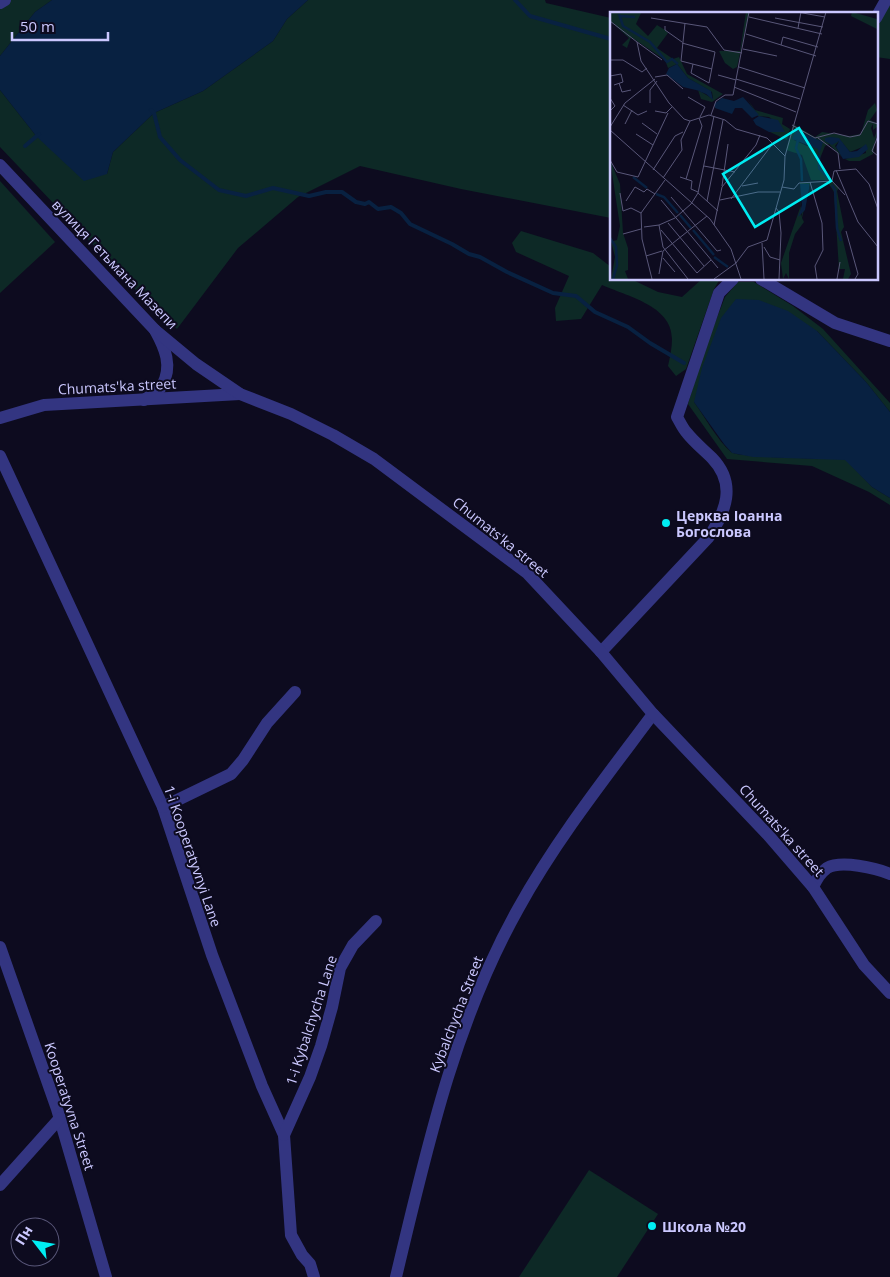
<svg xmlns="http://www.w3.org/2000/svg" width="890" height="1277" viewBox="0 0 890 1277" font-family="'Open Sans',sans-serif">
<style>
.green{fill:#0d2926}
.water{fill:#082141}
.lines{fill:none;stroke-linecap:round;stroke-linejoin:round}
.stream{stroke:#082141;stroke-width:4}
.minor{stroke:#333581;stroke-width:12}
.tertiary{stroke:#333581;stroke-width:12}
.poi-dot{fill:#00edf3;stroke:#0d0b1f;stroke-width:2}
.labels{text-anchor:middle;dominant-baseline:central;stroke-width:4;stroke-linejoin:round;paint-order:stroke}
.street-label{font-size:14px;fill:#cbc8ff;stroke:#0d0b1f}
.poi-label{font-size:14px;font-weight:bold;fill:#cbc8ff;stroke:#0d0b1f;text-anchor:start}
.inset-river{fill:none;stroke:#082141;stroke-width:2.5}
.inset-road{fill:none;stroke:#595779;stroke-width:1}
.view{fill:#00edf3;fill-opacity:0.15;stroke:#00edf3;stroke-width:2.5}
.inset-edge{fill:none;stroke:#cbc8ff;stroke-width:2.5}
</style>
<rect width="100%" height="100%" fill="#0d0b1f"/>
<!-- green -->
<g class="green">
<path d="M0 0H52L35 12 0 56Z"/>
<path d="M308 0H545L546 3 611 18V218L461 189 360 166 298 197 238 248 177 329 149 304 0 147V90L37 137 107 174 113 152 154 113 203 91 273 41 287 19Z"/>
<path d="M890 0V59L876 57V18Z"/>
<path d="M0 181 55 242 0 293Z"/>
<path d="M521 231 593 253 611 267V279H631L658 292 682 297 702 279H720L714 289 686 369 676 376 668 366C670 357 672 348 672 339 672 305 626 296 602 285L581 319 556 321 555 308 569 276 516 252 512 243Z"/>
<path d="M738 282H754L793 306 823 329 890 403V412L866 382 817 331 694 402C705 417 717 440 731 452 738 458 829 459 845 459L872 487 890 498V505L869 492 812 466 727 459 688 404 702 356 725 297Z"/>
<path d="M589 1170 658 1214 617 1277H519Z"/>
</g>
<!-- water -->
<g class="water">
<path d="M52 0H308L287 19 273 41 203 91 154 113 113 152 107 174 84 181 37 137 0 90V56L35 12Z"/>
<path d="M736 299 759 300 788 311 817 331 866 382 890 412V498L872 487 845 460 753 457 732 453 724 444 694 402 702 368 721 318Z"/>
</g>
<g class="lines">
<!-- stream -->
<g class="stream">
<path d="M515 0 530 16 611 39"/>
<path d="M856 14 862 13"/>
<path d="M151 110 154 113 160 137 180 160 219 190 246 196 273 188 309 196 326 192H342L356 202 365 204 369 202 378 209 391 207 401 213 410 224 452 244 469 254 480 257 507 272 553 293 576 296 595 312 628 327 650 343 684 363"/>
<path d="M25 146 39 134"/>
</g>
<!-- minor -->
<g class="minor">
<path d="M0 3 5 0"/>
<path d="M876 18 886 0"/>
<path d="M761 279 835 323 890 341"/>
<path d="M144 400C150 396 159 391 162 386 173 366 165 348 155 330"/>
<path d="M0 418 44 405 240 394"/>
<path d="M0 456 163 807 212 955 262 1086 284 1135 291 1235 302 1255 310 1264 314 1277"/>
<path d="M601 652 708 538C726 512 737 484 712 458 704 450 694 442 687 433 683 429 680 422 677 417L719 293 733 279"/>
<path d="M163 807 231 774 243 760 267 723 295 692"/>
<path d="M813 887C817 879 820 873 827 868 841 860 876 868 890 874"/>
<path d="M0 947 57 1109 106 1277"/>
<path d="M284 1135 310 1077 321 1046 332 1007 340 968 353 945 376 921"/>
<path d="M0 1185 60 1118"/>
<path d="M396 1277C426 1152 454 1023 518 909 556 840 606 777 653 714"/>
</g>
<!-- tertiary -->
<path class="tertiary" d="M0 165 155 330 196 364 240 394 291 414 333 435 374 459 527 573 601 652 653 714 769 836 813 887 864 965 890 993"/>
</g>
<!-- markers -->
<g class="poi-dot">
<circle cx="666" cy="523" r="5"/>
<circle cx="652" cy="1226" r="5"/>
</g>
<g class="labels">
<!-- street labels -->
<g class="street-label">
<text transform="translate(115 264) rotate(46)">вулиця Гетьмана Мазепи</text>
<text transform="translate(117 386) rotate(-3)">Chumats'ka street</text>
<text transform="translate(501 537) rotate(39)">Chumats'ka street</text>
<text transform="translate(782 830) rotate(48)">Chumats'ka street</text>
<text transform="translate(193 856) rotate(71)">1-i Kooperatyvnyi Lane</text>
<text transform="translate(456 1014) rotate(-69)">Kybalchycha Street</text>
<text transform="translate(311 1020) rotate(-72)">1-i Kybalchycha Lane</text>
<text transform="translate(70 1106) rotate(72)">Kooperatyvna Street</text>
</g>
<!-- poi labels -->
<g class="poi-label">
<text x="676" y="515">Церква Іоанна<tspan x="676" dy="16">Богослова</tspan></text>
<text x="662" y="1226">Школа №20</text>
</g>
</g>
<!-- overview -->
<g transform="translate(610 12)">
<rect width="268" height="268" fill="#0d0b1f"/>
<path d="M0 0 31 1 26 12 38 24 47 13 55 18 58 21 47 36 63 47 69 45 77 62 113 82 102 90 91 87 88 78 103 87 102 80 78 66 67 52 58 56 55 48 21 25 17 36 12 33 19 26 0 9ZM136 0H139L127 55 123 57 115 51 109 39H130ZM242 0 267 7V17L241 4ZM137 87 145 98 173 106 172 112 180 117 177 128 160 120 170 119 172 115 159 105 148 104ZM265 91 267 98 260 108 267 111V115L263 118V112L261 116 264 126 267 119 263 142 250 149H239L235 147 256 141 255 134 240 140 230 128 225 134 232 145 219 132 215 134 209 149 220 168H201L192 143 176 138 183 112 205 125 212 120 239 124 251 122 258 98ZM191 119 206 129 211 128 197 134 184 128ZM0 148 10 172 13 221 18 236V258L15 259 18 267H1L5 245 0 225 3 229 7 228 10 214ZM217 169H222L229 176 227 179 234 215 231 220 241 262 238 267H233L235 257H229L224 180ZM190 171H200L192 206 194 210 185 222 179 241V267L176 261 173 267 171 251 191 193ZM190 172H199V176L191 205Z" fill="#0d2926" fill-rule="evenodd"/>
<path d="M67 52 78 66 101 79 103 88 96 82 91 80 93 85 90 79 73 75 56 62 59 56ZM133 85 149 103 142 106 132 96H125L122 102 105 96 104 92 112 86 124 89ZM149 104 168 108 175 120H159L146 113 143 108ZM186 118 213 130 209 143 208 137 182 127ZM221 125 229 126 240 140 247 139 256 132 258 137 249 145 233 147 226 135 229 129 222 133 215 129V126ZM190 172H199V177L195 198 188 205 192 193Z" fill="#082141"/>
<path class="inset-river" d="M9 2 13 14 40 30 57 50 62 47 68 52M10 4 25 5M188 128 186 136 191 147 192 169M209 143V156L219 167M23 165 37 176M222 173 225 178 227 216 231 229M46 182 54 185 68 201M70 203 81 216M83 218 104 243M0 226 6 235 7 253 3 267M104 245 118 255"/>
<path class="inset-road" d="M187 0 215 5M139 5 212 22M41 6 97 15 114 38 132 41M165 6 213 15M0 9 27 30 31 49 59 91 74 107 80 109 99 103 115 108 126 117 157 126 175 144 174 168 157 228 138 235 126 251 104 267M75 11 71 49 102 57M55 14V18L72 30M188 16 191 0M136 22 206 44M27 30 52 48M72 31 105 40 99 71 81 61 83 52M171 33 173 25 208 35M133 37 167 44M0 48H13L32 60 37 56M129 55 195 76M108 63 126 68M0 64 11 62 13 70 4 73M45 65 57 63 73 77M126 67 190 87M9 71 12 80 21 78M124 75 186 100M78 85 95 95 90 105M0 86 5 94 0 99M40 91V78L47 69M13 93 28 103 37 99M45 99 56 101 62 95M101 103 106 89 115 83H123L139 0M32 111 47 122M15 112 22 98M182 113 205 126 224 121 240 125 250 123 258 109 268 112M0 115 15 91 45 67M0 118 100 207 121 237 131 267M26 122 43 133M268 124 262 139 268 144M208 126 228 141 230 157M175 144 216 0M0 148 7 160 28 165 58 101M94 154 125 160M43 158 65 124 73 120M226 158 248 210 268 235M70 165 82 169 81 177 88 180M53 166 72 138 71 128 80 109M76 167 92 114 89 106M222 169 224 159 246 157 259 172 268 197M200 170 212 211 213 238 205 254 207 267M112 174 118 132M132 174 148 171M172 175 184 177 189 171 222 169 235 183M10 181 13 199 21 196 31 201 32 227 42 267M88 181 108 199M61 185 107 239 111 238M121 187 164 130M51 188 108 256M110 188 148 180H170M16 189 25 175 34 180 37 177 45 182M97 189 113 108M166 196 169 200 171 221 169 267M31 201 55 168M58 211 94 254M104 213 112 175 146 133 150 123M34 215 49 213M51 218 87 261 101 248M236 219 248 262 245 267M13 222 31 217M152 231 154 267M154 235 160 245 170 248M0 242V258M36 244 52 239M53 246 65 260M49 262 53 239 97 204M78 267 53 235 49 213 65 206 81 192 88 181 104 104M227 267 230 250"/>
<path class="view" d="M189 116 221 169 145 215 113 162Z"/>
<rect width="268" height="268" class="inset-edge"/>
</g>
<!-- north arrow -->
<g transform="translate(35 1242) rotate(301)"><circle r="24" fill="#0d0b1f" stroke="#595779"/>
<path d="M0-4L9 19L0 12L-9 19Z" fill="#00edf3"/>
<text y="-8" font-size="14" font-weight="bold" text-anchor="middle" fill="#cbc8ff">Пн</text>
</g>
<!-- scale -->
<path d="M12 32v8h96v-8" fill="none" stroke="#cbc8ff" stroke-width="2.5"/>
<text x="20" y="32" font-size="15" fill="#cbc8ff" stroke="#0d0b1f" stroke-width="4" paint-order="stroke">50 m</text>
</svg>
